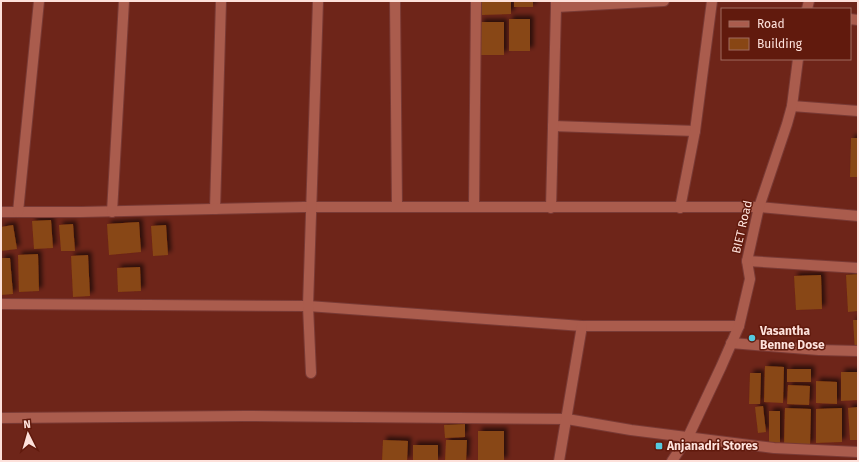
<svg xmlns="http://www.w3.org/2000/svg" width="859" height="462" viewBox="0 0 859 462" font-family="'Fira Sans',sans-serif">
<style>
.building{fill:#884614;filter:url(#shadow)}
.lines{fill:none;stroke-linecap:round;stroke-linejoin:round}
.minor-casing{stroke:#793a35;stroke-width:12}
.tertiary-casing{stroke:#793a35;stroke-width:12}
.minor{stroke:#aa5c4d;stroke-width:10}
.tertiary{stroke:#aa5c4d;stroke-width:10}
.poi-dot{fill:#55cae0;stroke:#611a0d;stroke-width:1.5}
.labels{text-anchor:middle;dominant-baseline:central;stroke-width:3;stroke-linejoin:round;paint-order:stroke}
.street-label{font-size:12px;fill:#fde1db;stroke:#611a0d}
.poi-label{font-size:12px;font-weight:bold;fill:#fde1db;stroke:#611a0d;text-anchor:start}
</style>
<defs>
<filter id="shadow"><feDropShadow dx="3.5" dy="-3.5" stdDeviation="2" flood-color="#0009"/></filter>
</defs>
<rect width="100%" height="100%" fill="#6e2519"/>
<!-- building -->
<g class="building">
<path d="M481 1H511V14L482 15Z"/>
<rect x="514" y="1" width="19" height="6"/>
<rect x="509" y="19" width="21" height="32"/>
<path d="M480 22H504V55H479Z"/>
<path d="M851 138H858V177H850Z"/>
<path d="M51 220 53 248 34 249 32 221Z"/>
<path d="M139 222 141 252 109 255 107 224Z"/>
<path d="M73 224 75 251H61L59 225Z"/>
<path d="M13 225 17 249 1 251V227Z"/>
<path d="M166 225 168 255 153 256 151 226Z"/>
<path d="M38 254 39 291 19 292 18 255Z"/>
<path d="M88 255 90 296 73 297 71 256Z"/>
<path d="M1 258H10L13 294 1 295Z"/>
<path d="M140 267 141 291 118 292 117 268Z"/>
<path d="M858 274V311L848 312 846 275Z"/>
<path d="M821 275 822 309 796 310 794 276Z"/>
<path d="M853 320H858V351L855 352Z"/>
<path d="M765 366 784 367 783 403 764 402Z"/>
<rect x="787" y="369" width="24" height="13"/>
<path d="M841 372H858V400L841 401Z"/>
<path d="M750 373H761L760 404H749Z"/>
<path d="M816 381 837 382V404L816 403Z"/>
<path d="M788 385 810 386 809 405 787 404Z"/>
<path d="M763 406 766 432 758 433 755 407Z"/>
<path d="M858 407V440H850L848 408Z"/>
<path d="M785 408 811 409 810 445H784Z"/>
<path d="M842 408V442L816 443V409Z"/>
<rect x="769" y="411" width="11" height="33"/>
<path d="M465 424V437L445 438 444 425Z"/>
<rect x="478" y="431" width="26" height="30"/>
<path d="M383 440 408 441 407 461H382Z"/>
<path d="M446 440H467L466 461H445Z"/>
<rect x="413" y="445" width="25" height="16"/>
</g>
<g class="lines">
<!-- minor casing -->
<g class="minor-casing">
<g id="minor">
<path d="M395 1 397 207"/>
<path d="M556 1V7L664 1"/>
<path d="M850 19 858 20"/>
<path d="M792 106 858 111"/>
<path d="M553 126 695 131"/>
<path d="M474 207 476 1"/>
<path d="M551 208 556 7"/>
<path d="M680 208 695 131 712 1"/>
<path d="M215 209 221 1"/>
<path d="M1 212H81L304 207H759L858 216"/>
<path d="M18 212 39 1"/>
<path d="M112 212 124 1"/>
<path d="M747 261 858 268"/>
<path d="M1 304 308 306 582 326H739"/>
<path d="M731 343 819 350 858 351"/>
<path d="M311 373 308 306 318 1"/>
<path d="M1 418 243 416 567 419 631 430 774 448 858 452"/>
<path d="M559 461 582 326"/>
</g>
</g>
<!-- tertiary casing -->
<g class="tertiary-casing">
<g id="tertiary">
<path d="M807 9 809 1"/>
<path d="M672 461 688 437 721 367 739 326 750 279 747 261 759 207 787 124 792 106 798 59"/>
</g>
</g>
<!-- minor -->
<use href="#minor" class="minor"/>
<!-- tertiary -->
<use href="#tertiary" class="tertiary"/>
</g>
<!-- markers -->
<g class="poi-dot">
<circle cx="752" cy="338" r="4"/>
<rect x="655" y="442" width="8" height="8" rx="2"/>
</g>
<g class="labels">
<!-- street labels -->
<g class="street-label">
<text transform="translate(742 227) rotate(-77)">BIET Road</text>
</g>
<!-- poi labels -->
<g class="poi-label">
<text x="760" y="331">Vasantha<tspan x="760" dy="14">Benne Dose</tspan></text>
<text x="667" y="446">Anjanadri Stores</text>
</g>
</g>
<!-- border -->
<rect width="859" height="462" fill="none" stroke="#fde1db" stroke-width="4"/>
<!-- legend -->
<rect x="721" y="8" width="130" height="52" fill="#611a0d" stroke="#9f6a5f"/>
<rect x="729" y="21" width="20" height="6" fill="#aa5c4d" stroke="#9f6a5f"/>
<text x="757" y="28" font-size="12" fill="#fde1db">Road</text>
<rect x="729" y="38" width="20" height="12" fill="#884614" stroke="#9f6a5f"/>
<text x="757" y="48" font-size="12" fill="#fde1db">Building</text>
<!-- north arrow -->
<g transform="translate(28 434) rotate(355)" stroke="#611a0d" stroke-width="3" paint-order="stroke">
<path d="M0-3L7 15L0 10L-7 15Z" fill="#fde1db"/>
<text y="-6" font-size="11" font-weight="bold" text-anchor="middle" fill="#fde1db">N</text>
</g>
</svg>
